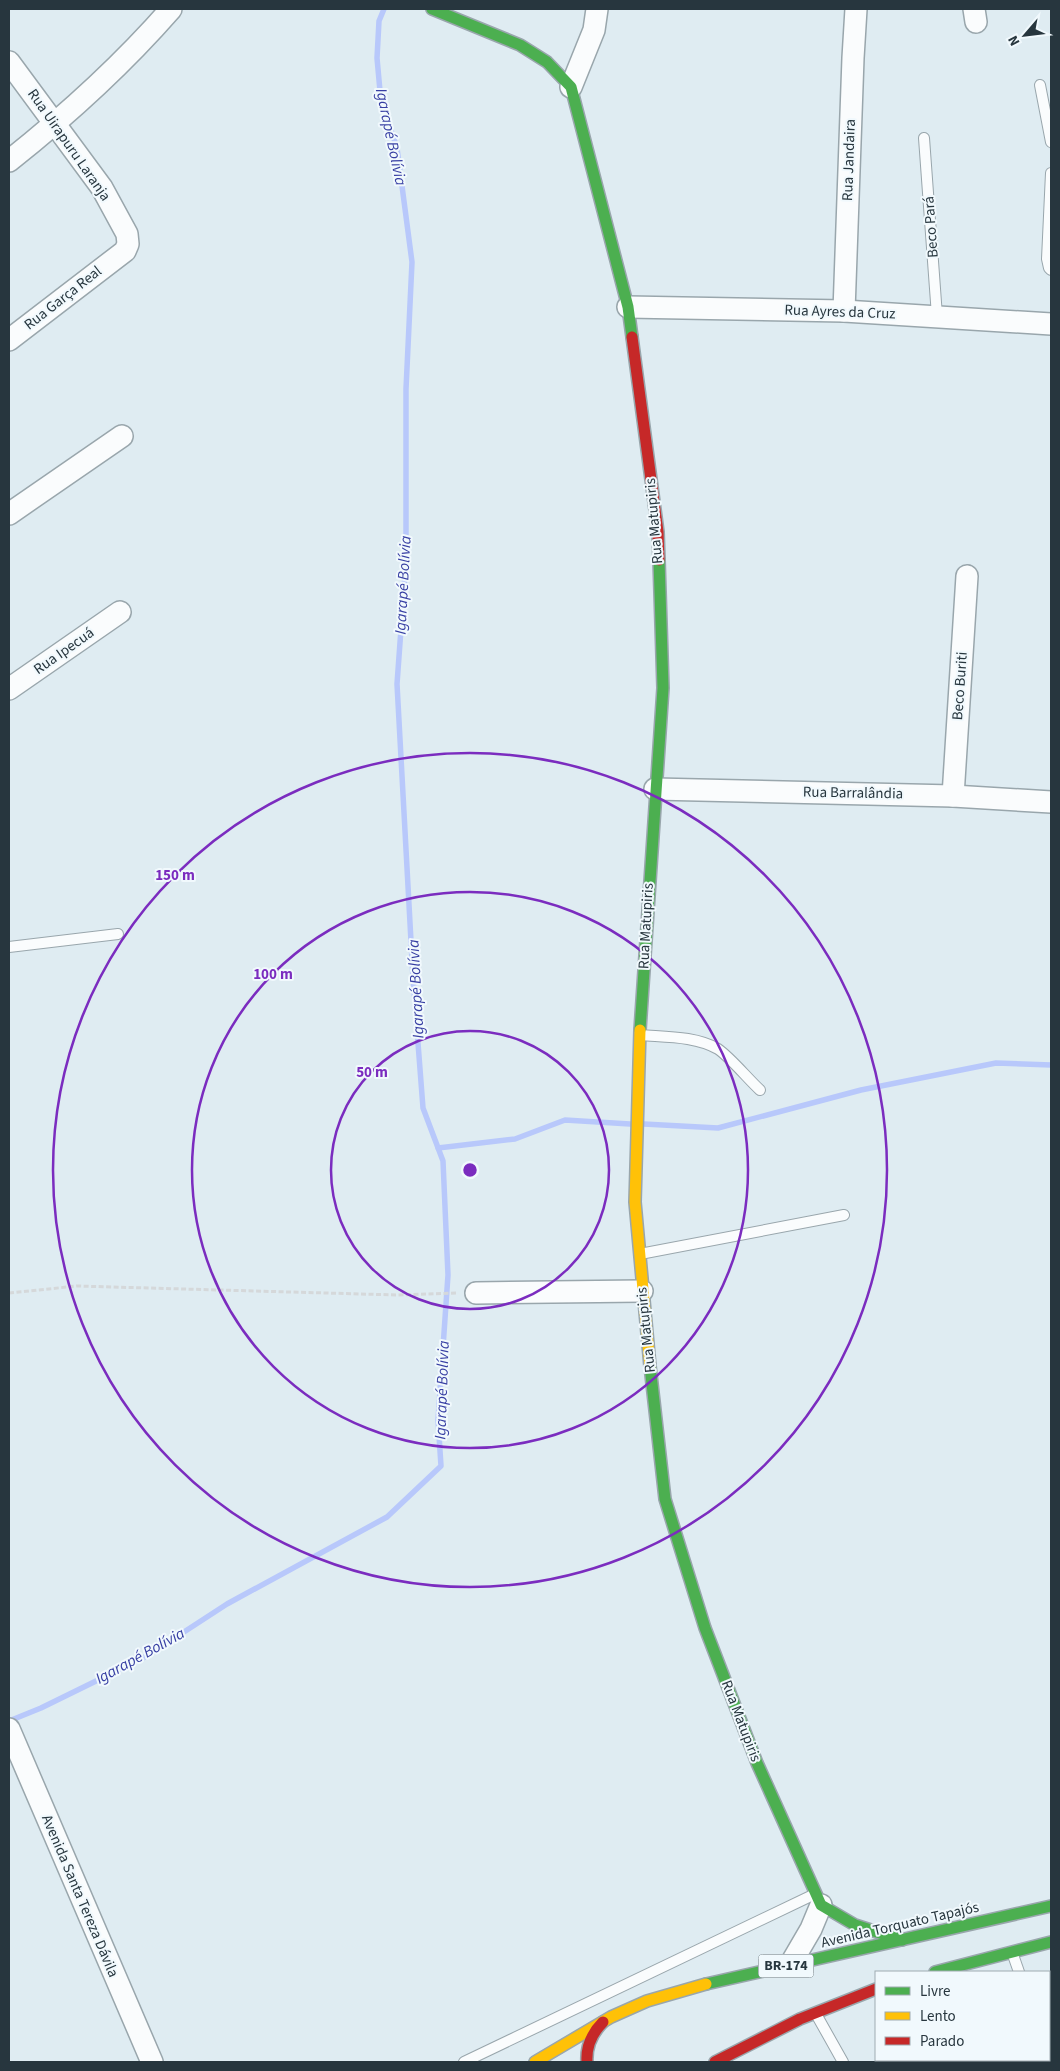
<svg xmlns="http://www.w3.org/2000/svg" width="1060" height="2071" viewBox="0 0 1060 2071" font-family="'Source Sans 3',sans-serif">
<style>
.lines{fill:none;stroke-linecap:round;stroke-linejoin:round}
.stream{stroke:#b8c8fb;stroke-width:5.5}
.lane-casing{stroke:#99a6ac;stroke-width:12}
.street-casing{stroke:#99a6ac;stroke-width:24}
.fast-casing{stroke:#99a6ac;stroke-width:14}
.slow-casing{stroke:#99a6ac;stroke-width:14}
.jam-casing{stroke:#99a6ac;stroke-width:14}
.path{stroke:#d5d8da;stroke-width:3;stroke-dasharray:5 2.5;stroke-linecap:butt}
.lane{stroke:#fafcfd;stroke-width:10}
.street{stroke:#fafcfd;stroke-width:21}
.fast{stroke:#4caf50;stroke-width:11}
.slow{stroke:#ffc107;stroke-width:11}
.jam{stroke:#c62828;stroke-width:11}
.ring{fill:none;stroke:#7b2cbf;stroke-width:2.5}
.labels{text-anchor:middle;dominant-baseline:central;stroke-width:4;stroke-linejoin:round;paint-order:stroke}
.shield{fill:#f1f9fd;stroke:#647077;stroke-width:1}
.shield-label{font-size:14px;font-weight:bold;fill:#27363e}
.street-label{font-size:15px;fill:#27363e;stroke:#f1f9fd}
.water-label{font-size:16px;font-style:italic;fill:#373fa3;stroke:#f1f9fd}
.centre{fill:#7b2cbf;stroke:#f1f9fd;stroke-width:2.5}
.ring-label{font-size:15px;text-anchor:middle;font-weight:bold;fill:#7b2cbf;stroke:#f1f9fd;stroke-width:4;stroke-linejoin:round;paint-order:stroke}
</style>
<rect width="100%" height="100%" fill="#dfecf2"/>
<g class="lines">
<!-- stream -->
<g class="stream">
<path d="M644 1124 718 1128 861 1090 996 1063 1051 1065"/>
<path d="M438 1148 515 1139 565 1120 630 1124"/>
<path d="M9 1721 41 1708 147 1656 227 1604 387 1517 441 1466 438 1420 448 1275 443 1161 423 1108 413 978 397 684 406 560V389L412 262 397 148 381 102 377 58 379 21 384 9"/>
</g>
<!-- lane casing -->
<g class="lane-casing">
<g id="lane">
<path d="M1040 85 1051 142"/>
<path d="M924 138 937 316"/>
<path d="M1051 173 1047 259 1049 268 1051 270"/>
<path d="M9 947 118 934"/>
<path d="M641 1035C665 1037 696 1036 718 1049 731 1058 748 1079 760 1090"/>
<path d="M640 1254 844 1215"/>
<path d="M1012 1952 1019 1972"/>
<path d="M816 2014 843 2062"/>
<path d="M464 2062 815 1894"/>
</g>
</g>
<!-- street casing -->
<g class="street-casing">
<g id="street">
<path d="M974 9 976 22"/>
<path d="M9 62 102 188 127 234 128 244 125 251 9 340"/>
<path d="M571 87 594 30 597 9"/>
<path d="M9 161C67 115 122 65 171 9"/>
<path d="M628 307 844 311 1051 324"/>
<path d="M844 311 853 58 856 9"/>
<path d="M9 514 122 436"/>
<path d="M9 689 120 612"/>
<path d="M655 789 953 796 1051 802"/>
<path d="M953 796 967 576"/>
<path d="M476 1293 642 1291"/>
<path d="M9 1729 152 2062"/>
<path d="M790 1965 811 1929 821 1905"/>
</g>
</g>
<!-- fast casing -->
<g class="fast-casing">
<g id="fast">
<path d="M432 9 520 45 547 62 571 87 628 307 632 337"/>
<path d="M640 1030 663 688 659 560"/>
<path d="M650 1366 665 1499 705 1628 757 1763 821 1905 855 1925 902 1940"/>
<path d="M935 1972 1051 1942"/>
<path d="M706 1984 1051 1906"/>
<path d="M953 2060 954 2062"/>
</g>
</g>
<!-- slow casing -->
<g class="slow-casing">
<g id="slow">
<path d="M640 1030 635 1202 650 1366"/>
<path d="M535 2062 611 2017 647 2001 706 1984"/>
</g>
</g>
<!-- jam casing -->
<g class="jam-casing">
<g id="jam">
<path d="M632 337 658 532 659 560"/>
<path d="M587 2062C586 2046 592 2033 603 2022"/>
<path d="M715 2062 800 2019 876 1989"/>
</g>
</g>
<!-- path -->
<path class="path" d="M9 1293 77 1286 397 1295 458 1293"/>
<!-- lane -->
<use href="#lane" class="lane"/>
<!-- street -->
<use href="#street" class="street"/>
<!-- fast -->
<use href="#fast" class="fast"/>
<!-- slow -->
<use href="#slow" class="slow"/>
<!-- jam -->
<use href="#jam" class="jam"/>
</g>
<!-- distance rings -->
<g class="ring">
<circle cx="470" cy="1170" r="139"/>
<circle cx="470" cy="1170" r="278"/>
<circle cx="470" cy="1170" r="417"/>
</g>
<g class="labels">
<!-- shield labels -->
<rect class="shield" x="758.5" y="1954.5" width="55" height="23" rx="4"/>
<g class="shield-label">
<text x="786" y="1966">BR-174</text>
</g>
<!-- street labels -->
<g class="street-label">
<text transform="translate(69 145) rotate(55)">Rua Uirapuru Laranja</text>
<text transform="translate(849 160) rotate(-88)">Rua Jandaira</text>
<text transform="translate(931 227) rotate(-94)">Beco Pará</text>
<text transform="translate(63 298) rotate(-38)">Rua Garça Real</text>
<text transform="translate(840 312) rotate(2)">Rua Ayres da Cruz</text>
<text transform="translate(654 521) rotate(-95)">Rua Matupiris</text>
<text transform="translate(64 651) rotate(-35)">Rua Ipecuá</text>
<text transform="translate(960 686) rotate(-86)">Beco Buriti</text>
<text transform="translate(853 793) rotate(1)">Rua Barralândia</text>
<text transform="translate(646 926) rotate(-87)">Rua Matupiris</text>
<text transform="translate(646 1330) rotate(-96)">Rua Matupiris</text>
<text transform="translate(741 1721) rotate(69)">Rua Matupiris</text>
<text transform="translate(80 1896) rotate(67)">Avenida Santa Tereza Dávila</text>
<text transform="translate(900 1925) rotate(-13)">Avenida Torquato Tapajós</text>
</g>
<!-- water labels -->
<g class="water-label">
<text transform="translate(391 137) rotate(78)">Igarapé Bolívia</text>
<text transform="translate(403 585) rotate(-87)">Igarapé Bolívia</text>
<text transform="translate(416 989) rotate(-93)">Igarapé Bolívia</text>
<text transform="translate(442 1390) rotate(-88)">Igarapé Bolívia</text>
<text transform="translate(140 1656) rotate(-29)">Igarapé Bolívia</text>
</g>
</g>
<circle cx="470" cy="1170" r="8" class="centre"/>
<g class="ring-label">
<text x="175" y="880">150 m</text>
<text x="273" y="979">100 m</text>
<text x="372" y="1077">50 m</text>
</g>
<!-- border -->
<rect width="1060" height="2071" fill="none" stroke="#27363e" stroke-width="20"/>
<!-- legend -->
<rect x="875" y="1971" width="175" height="90" fill="#f1f9fd" stroke="#a0abb1"/>
<rect x="885" y="1987" width="25" height="8" fill="#4caf50" stroke="#a0abb1"/>
<text x="920" y="1996" font-size="15" fill="#27363e">Livre</text>
<rect x="885" y="2012" width="25" height="8" fill="#ffc107" stroke="#a0abb1"/>
<text x="920" y="2021" font-size="15" fill="#27363e">Lento</text>
<rect x="885" y="2037" width="25" height="8" fill="#c62828" stroke="#a0abb1"/>
<text x="920" y="2046" font-size="15" fill="#27363e">Parado</text>
<!-- north arrow -->
<g transform="translate(1025 35) rotate(242)" stroke="#f1f9fd" stroke-width="4" paint-order="stroke">
<path d="M0-4L9 19L0 12L-9 19Z" fill="#27363e"/>
<text y="-8" font-size="14" font-weight="bold" text-anchor="middle" fill="#27363e">N</text>
</g>
</svg>
